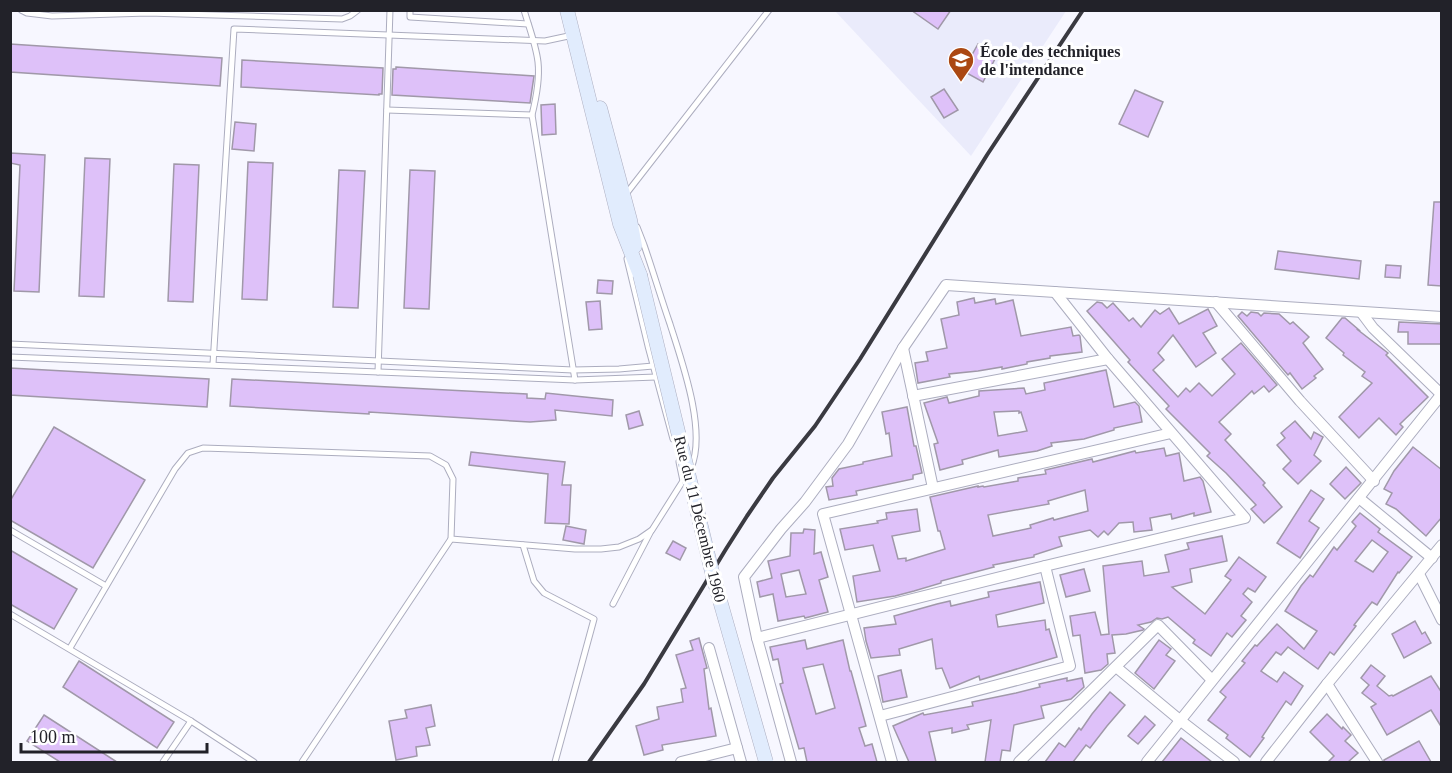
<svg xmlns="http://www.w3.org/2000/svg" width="1452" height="773" viewBox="0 0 1452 773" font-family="'Times New Roman',serif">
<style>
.built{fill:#eaebfb}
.building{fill:#dec1f9;stroke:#a098a9;stroke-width:1.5;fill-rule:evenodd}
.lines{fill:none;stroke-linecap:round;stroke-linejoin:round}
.service-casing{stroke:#acadbf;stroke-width:7}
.minor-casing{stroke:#acadbf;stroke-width:12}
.secondary-casing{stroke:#acadbf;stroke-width:15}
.service{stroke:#fff;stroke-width:5}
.minor{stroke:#fff;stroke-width:10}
.secondary{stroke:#e1ecfd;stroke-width:14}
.rail{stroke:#3a3a41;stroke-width:4}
.secondary-bridge-casing{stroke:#acadbf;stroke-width:15;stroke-linecap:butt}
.secondary-bridge{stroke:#e1ecfd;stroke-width:14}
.labels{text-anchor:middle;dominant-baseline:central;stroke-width:6;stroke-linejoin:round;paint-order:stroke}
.poi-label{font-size:16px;font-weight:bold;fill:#222229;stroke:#fff;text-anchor:start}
.street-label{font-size:16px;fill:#222229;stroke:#fff}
</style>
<rect width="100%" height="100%" fill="#f7f7ff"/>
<!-- built -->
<path class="built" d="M835 11H1066L971 156Z"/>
<!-- building -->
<g class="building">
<path d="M911 10H951L938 29Z"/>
<path d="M10 44 222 58 220 86 10 72Z"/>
<path d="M978 44 997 55 983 82 963 71Z"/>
<path d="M242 60 383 68 382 94H379V95L241 87Z"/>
<path d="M396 67 534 76 530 103 392 95 393 69H396Z"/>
<path d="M944 89 958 110 944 118 931 97Z"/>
<path d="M1135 90 1163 102 1148 137 1119 124Z"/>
<path d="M555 104 556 134 542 135 541 105Z"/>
<path d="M235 122 256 124 254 151 232 149Z"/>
<path d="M10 153 45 155 39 292 14 291 20 165 10 163Z"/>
<path d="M85 158 110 159 104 297 79 296Z"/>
<path d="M248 162 273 163 267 300 242 299Z"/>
<path d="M174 164 199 165 193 302 168 301Z"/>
<path d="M339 170 365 171 358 308 333 307Z"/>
<path d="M410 170 435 171 429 309 404 308Z"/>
<path d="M1434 202H1442V286L1428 285Z"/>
<path d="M1278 251 1361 261 1359 279 1275 269Z"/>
<path d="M1386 265 1401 266 1400 278 1385 277Z"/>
<path d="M598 280 613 281 612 294 597 293Z"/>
<path d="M974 298 975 303 995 299 996 304 1013 300 1021 336 1071 327 1073 336 1079 335 1080 336 1082 352 1050 356V358L1027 362V364L1002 369V367L978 371 949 374 950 377 918 383 915 363 928 361 926 352 947 348 941 319 959 315 957 302Z"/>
<path d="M600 301 602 329 589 330 586 302Z"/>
<path d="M1097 302 1102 303 1107 308 1113 303 1129 321 1133 318 1141 327 1155 310 1160 314 1169 308 1179 324 1208 309 1217 326 1203 333 1216 353 1196 367 1173 335 1158 353 1164 360 1153 370 1178 397 1186 388 1190 392 1199 383 1212 396 1235 374 1222 359 1241 343 1277 385 1269 392 1264 386 1254 394 1252 391 1219 422 1231 434 1225 440 1265 483 1263 485 1282 507 1264 523 1251 509 1256 505 1226 473 1207 456 1210 453 1166 409 1169 406 1128 362 1130 360 1087 311Z"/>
<path d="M1242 312 1247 316 1251 312 1258 313 1261 316 1264 313 1279 314 1290 324 1293 322 1309 337 1303 343 1323 369 1314 376 1316 378 1302 389 1290 373 1288 375 1238 316Z"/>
<path d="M1342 318H1345L1359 330H1358L1388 353 1386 355 1428 397 1400 424 1403 427 1396 435 1379 418 1359 438 1339 417 1372 383 1362 376 1365 372 1343 355 1344 353 1326 338Z"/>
<path d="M1399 322 1442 324V344H1408V332H1398Z"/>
<path d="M10 368 209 379 207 407 10 395Z"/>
<path d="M1106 370 1114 407 1135 402 1139 406 1142 422 1114 428V430L1084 439 1051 443 1052 446 1037 451 999 457 998 450 962 460 963 464 940 470 934 444 938 443 924 403 947 397 949 403 979 396V391L1024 388 1026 394 1045 390 1044 383ZM1019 411V413L1021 412 1027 431 998 436 994 412Z"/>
<path d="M232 379 527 394V398L545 399 546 393 613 400 612 416 555 410 556 420 530 422 369 412V414L230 406Z"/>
<path d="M907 407 914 446H916L922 473 913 475V479L856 491 857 495 829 500 826 487 833 486 832 478 839 469 863 464V462L892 456 889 433 886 434 882 412Z"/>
<path d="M639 411 643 425 629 429 626 415Z"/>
<path d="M1295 421 1311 439 1314 432 1323 437 1314 455 1321 461 1298 484 1283 469 1291 461 1277 445 1285 438 1281 433Z"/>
<path d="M54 427 145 480 93 568 10 520V501Z"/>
<path d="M1413 447 1442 470V517L1426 536 1396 509 1386 504 1392 493 1384 489 1394 471Z"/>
<path d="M1164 448 1166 456 1179 453 1184 481 1200 477 1203 481 1211 512 1194 516V513L1172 519 1171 514 1150 518 1152 530 1134 532 1133 522 1119 523 1108 535 1104 531 1098 537 1090 530 1059 537 1062 546 1034 555V557L993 565 994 567 941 581V583L914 591 895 596 857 602 853 576 880 571 873 545 845 550 840 529 878 523 877 521 887 519 886 513 917 509 920 531 892 536 898 559 906 558V561L945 549 940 531H938L930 497 978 486V487L983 486 984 487 1018 481V478L1046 474 1045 470 1092 459 1093 462 1135 451 1136 453ZM1085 490 1088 511 1054 520 1053 518 1030 525 1031 528 993 536 988 515 1049 504 1048 501Z"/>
<path d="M471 452 565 462 562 485H571L569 524 545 523 548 474 469 465Z"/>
<path d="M1346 467 1361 483 1345 499 1330 484Z"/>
<path d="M1311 490 1324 499 1309 521 1319 528 1300 558 1277 543Z"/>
<path d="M1360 513 1380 529 1378 532 1412 557 1399 573 1398 572 1377 605 1372 602 1354 625 1356 626 1334 655 1330 652 1318 669 1288 647 1281 655 1276 652 1261 671 1277 682 1284 672 1303 686 1291 705 1286 701 1262 737 1264 738 1250 757 1226 738 1228 735 1208 720 1226 697 1220 692 1245 663 1242 661 1255 645 1257 646 1277 624 1304 649 1317 631 1285 611 1301 586 1310 575 1313 577 1334 547 1337 550 1356 526 1352 522ZM1372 540 1388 552 1373 572 1355 561Z"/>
<path d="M566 526 586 530 584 544 563 540Z"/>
<path d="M804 529 815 530 814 554 821 552 828 577 819 580 828 612 805 618 804 616 778 621 773 594 760 597 757 582 772 578 768 561 790 556 791 533H803ZM799 570 806 594 786 597 781 574Z"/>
<path d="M1222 536 1227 561 1190 569 1192 582 1172 587 1205 614 1231 580 1225 576 1239 557 1266 577 1255 592 1248 588 1243 594 1252 602 1241 616 1246 620 1232 637 1227 633 1211 656 1193 643 1195 640 1168 617 1162 619 1157 618 1151 622 1138 625 1144 629 1143 630 1126 634 1112 635 1115 653 1107 654 1108 664 1101 670 1085 673 1080 635 1073 636 1070 616 1095 612 1101 635 1109 634 1103 566 1142 561 1144 576 1169 572 1165 555 1189 549 1187 543Z"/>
<path d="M673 541 686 548 680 560 666 553Z"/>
<path d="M10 550 77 589 54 629 10 604Z"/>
<path d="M1084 569 1090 591 1066 597 1060 575Z"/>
<path d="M1040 582 1044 603 996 615 998 627 1045 620 1046 630 1049 629 1057 657 980 680 979 676 950 688 942 668 936 669 932 639 899 649 900 655 871 658 866 641 864 628 896 624 894 616 937 604 950 601 951 606 989 597 988 592Z"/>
<path d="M1415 621 1422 634 1425 632 1431 643 1404 658 1392 634Z"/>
<path d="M699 638 707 668 704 669 709 709 711 708 716 736 662 745 663 750 644 755 636 726 659 719 657 707 683 702 681 689 686 688 676 655 693 650 690 641Z"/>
<path d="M805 640 807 649 843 640 850 671H851L866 726 859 728 865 746 872 744 877 762H807L804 748 799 749 780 684 783 683 778 659 773 660 770 647ZM823 664 835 708 816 714 803 668Z"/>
<path d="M1159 640 1171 649 1166 655 1175 661 1154 689 1135 673Z"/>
<path d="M79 661 174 722 157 748 63 687Z"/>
<path d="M1371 665 1385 676 1377 686 1389 696 1392 695 1393 696 1431 676 1442 693V728L1431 710 1387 735 1371 707 1376 704 1362 693 1369 685 1361 678Z"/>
<path d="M901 670 907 697 883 702 878 676Z"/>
<path d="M1067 678V681L1082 678 1084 687 1071 699 1041 706 1044 718 1014 725 1010 751 1002 750 1000 762H985L991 720 967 725 969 729 952 733V728L929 732 936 762H909L893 726 923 713 924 715 973 706 972 702 1016 693 1040 687 1039 684Z"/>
<path d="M1110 692 1125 705 1107 726 1090 748 1086 745 1073 762H1045L1059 743 1065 747 1079 728 1081 730 1092 714Z"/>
<path d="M431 705 435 726 426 728 430 745 416 747 417 756 396 760 389 721 407 718 405 710Z"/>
<path d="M1327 714 1342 729 1343 727 1351 735 1345 741 1358 753 1348 762H1328L1334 756 1310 732Z"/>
<path d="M44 715 117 762H60L27 741Z"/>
<path d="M1145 716 1155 725 1138 744 1128 736Z"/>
<path d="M1181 738 1212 762H1162Z"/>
<path d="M1419 741 1431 762H1384V760Z"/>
</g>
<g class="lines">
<!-- service casing -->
<g class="service-casing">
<g id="service">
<path d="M21 10 27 13 52 16 148 13 342 19 350 16 358 10"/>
<path d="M410 10V17L528 24"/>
<path d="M524 10C529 27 536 45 538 62 540 80 536 99 532 115"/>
<path d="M387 110 532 115 575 380"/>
<path d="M626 194 769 10"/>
<path d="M637 227 644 245C653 271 661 298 670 324 682 362 707 431 691 468"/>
<path d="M627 259 648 346 673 439"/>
<path d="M10 344 573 370 619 369 653 366"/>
<path d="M10 357 575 380 656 377"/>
<path d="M213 364 234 29 545 41 573 35"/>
<path d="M378 372 390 10"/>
<path d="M679 462 683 481"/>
<path d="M10 530 106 586"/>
<path d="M451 539 575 549H601L619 547 639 539 652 530 686 476"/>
<path d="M523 545 534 581 544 593 594 619 555 762"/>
<path d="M613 604 651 531"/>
<path d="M10 614 191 721 254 762"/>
<path d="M70 648 175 469 188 453 203 448 430 456 446 465 453 479 451 539 302 762"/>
<path d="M163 762 191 721"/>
</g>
</g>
<!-- minor casing -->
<g class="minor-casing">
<g id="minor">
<path d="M1216 302 1300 401 1374 481"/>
<path d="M1361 312 1373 328 1442 395"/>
<path d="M903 348 933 488"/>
<path d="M913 396 1108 359"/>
<path d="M1359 498 1432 558"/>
<path d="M1419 574 1442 620"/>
<path d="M757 638 744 577 781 529 805 502 848 444 903 348 946 285 1442 317"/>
<path d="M709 648 741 762"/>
<path d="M1116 667 1181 721 1234 762"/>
<path d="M1327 684 1377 762"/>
<path d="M880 716 1070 666 1045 566"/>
<path d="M681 762 737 748"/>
<path d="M791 762 757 638 1045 566 1245 518 1108 359 1055 292"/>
<path d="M892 762 823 514 1171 433"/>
<path d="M1019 762 1158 625 1212 680"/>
<path d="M1147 762 1441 395"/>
<path d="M1266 762 1327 684 1442 545"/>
</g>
</g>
<!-- secondary casing -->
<g class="secondary-casing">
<g id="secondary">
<path d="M567 10 620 224 640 275"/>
<path d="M600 108 630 220 635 246"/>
</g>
</g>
<!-- service -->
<use href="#service" class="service"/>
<!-- minor -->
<use href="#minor" class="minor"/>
<!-- secondary -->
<use href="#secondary" class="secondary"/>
<!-- rail -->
<path class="rail" d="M589 762 644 684 726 549 747 516 773 478 815 426 860 359 987 155 1083 10"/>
<!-- secondary-bridge casing -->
<g class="secondary-bridge-casing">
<path id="secondary-bridge" d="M640 275 713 576 766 762"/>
</g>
<!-- secondary-bridge -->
<use href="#secondary-bridge" class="secondary-bridge"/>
</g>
<!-- icons -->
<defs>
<g id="university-pin" transform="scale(1.35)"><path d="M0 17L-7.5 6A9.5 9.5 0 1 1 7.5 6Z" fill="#ab4813" stroke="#fff"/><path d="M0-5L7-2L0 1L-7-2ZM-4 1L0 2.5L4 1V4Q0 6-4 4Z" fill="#fff"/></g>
</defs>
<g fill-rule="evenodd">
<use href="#university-pin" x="961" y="60"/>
</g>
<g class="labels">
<!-- poi labels -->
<g class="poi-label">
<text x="980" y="51">École des techniques<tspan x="980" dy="18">de l'intendance</tspan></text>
</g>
<!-- street labels -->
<g class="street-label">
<text transform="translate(700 519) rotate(76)">Rue du 11 Décembre 1960</text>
</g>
</g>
<!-- border -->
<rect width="1452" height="773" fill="none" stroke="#222229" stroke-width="24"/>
<!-- scale -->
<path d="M21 743v9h186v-9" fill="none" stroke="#222229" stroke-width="3"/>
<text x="30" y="743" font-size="18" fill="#222229" stroke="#ffffff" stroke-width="4.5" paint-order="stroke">100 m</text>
</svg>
